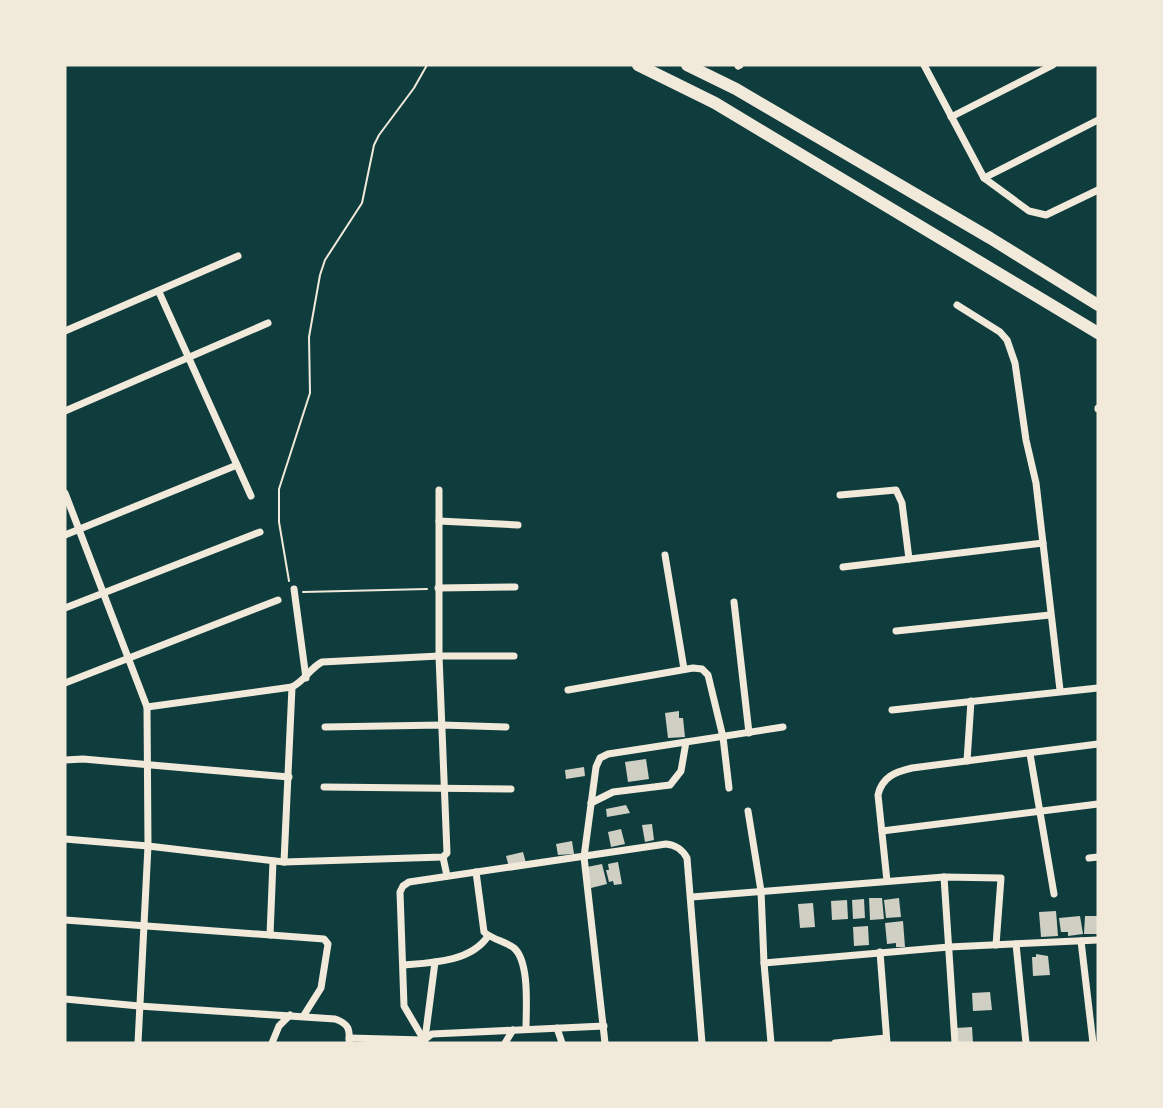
<svg xmlns="http://www.w3.org/2000/svg" width="1163" height="1108" viewBox="0 0 1163 1108" font-family="'Golos Text',sans-serif">
<style>
.building{fill:#cfcfc3}
.lines{fill:none;stroke-linecap:round;stroke-linejoin:round}
.path{stroke:#f1e9da;stroke-width:2}
.minor{stroke:#f1e9da;stroke-width:7}
.trunk{stroke:#f1e9da;stroke-width:12}
</style>
<rect width="100%" height="100%" fill="#0f3d3e"/>
<!-- building -->
<g class="building">
<path d="M679 711V718H683L685 737 668 738 665 713Z"/>
<path d="M646 759 649 779 628 782 625 762Z"/>
<path d="M584 767 585 776 566 779 565 770Z"/>
<path d="M626 805 630 813 607 817 606 809Z"/>
<path d="M652 824 654 840 645 842 642 825Z"/>
<path d="M621 829 625 844 611 847 608 832Z"/>
<path d="M572 841 574 854 558 855 556 844Z"/>
<path d="M523 852 526 863 509 867 506 856Z"/>
<path d="M618 862 622 884 614 885 613 881 609 882 606 870H609L608 864Z"/>
<path d="M602 864 607 884 591 888 587 867Z"/>
<path d="M869 898H882L884 919 870 920Z"/>
<path d="M899 898 901 917 886 918 884 900Z"/>
<path d="M864 899 865 918 853 919 852 900Z"/>
<path d="M847 900 848 919 832 920 831 901Z"/>
<path d="M813 903 815 927 800 928 798 904Z"/>
<path d="M1056 911 1058 936 1041 937 1039 912Z"/>
<path d="M1080 916 1083 934 1068 936V932H1061L1059 918Z"/>
<path d="M1085 916H1098V934H1084Z"/>
<path d="M903 921 905 947H896V943L887 944 885 923Z"/>
<path d="M868 926 869 945 854 946 853 927Z"/>
<path d="M1036 954 1048 956 1050 975 1033 976 1032 957H1036Z"/>
<path d="M990 992 992 1010 973 1011 972 993Z"/>
<path d="M972 1027 973 1043H957L956 1028Z"/>
</g>
<g class="lines">
<!-- path -->
<g class="path">
<path d="M289 581 279 522V489L310 393 309 337 320 275 325 260 362 203 374 145 379 135 414 88 427 65"/>
<path d="M303 592 427 589"/>
</g>
<!-- minor -->
<g class="minor">
<path d="M924 65 984 178 1029 211 1046 215 1098 190"/>
<path d="M738 66 740 65"/>
<path d="M951 117 1053 65"/>
<path d="M984 178 1098 120"/>
<path d="M159 292 251 496"/>
<path d="M957 305 1000 332 1007 340 1015 363 1026 440 1036 483 1060 690"/>
<path d="M65 331 238 256"/>
<path d="M1098 408V409"/>
<path d="M65 411 268 323"/>
<path d="M65 493 147 707 148 846 138 1043"/>
<path d="M840 495 896 490 902 503 909 559"/>
<path d="M439 521 518 525"/>
<path d="M65 535 237 465"/>
<path d="M665 555 684 669"/>
<path d="M843 567 1043 543"/>
<path d="M438 588 515 587"/>
<path d="M294 589 306 678"/>
<path d="M734 602 749 733"/>
<path d="M65 608 260 532"/>
<path d="M896 631 1050 615"/>
<path d="M65 683 278 600"/>
<path d="M568 690 693 668 702 669 708 675 723 737 729 788"/>
<path d="M147 707 292 687C305 681 310 668 322 662L439 656H514"/>
<path d="M892 710 1098 688"/>
<path d="M325 727 442 725 506 727"/>
<path d="M1030 754 1054 894"/>
<path d="M65 760 83 759 289 777"/>
<path d="M967 761 971 701"/>
<path d="M324 787 511 789"/>
<path d="M591 803 613 792 670 785 681 771 686 742"/>
<path d="M748 811 761 891 764 963 771 1043"/>
<path d="M882 831 1098 804"/>
<path d="M65 839 148 846 284 862 443 857 447 853 439 656V490"/>
<path d="M443 857 447 876"/>
<path d="M1089 858 1098 857"/>
<path d="M284 862 292 687"/>
<path d="M476 872 484 932C493 940 505 941 514 948 530 962 526 1009 526 1029"/>
<path d="M944 877 955 1043"/>
<path d="M887 881 878 795C882 777 895 772 912 768L1098 744"/>
<path d="M692 897 944 877 1001 878 996 945"/>
<path d="M65 920 324 939 328 944 321 988 304 1015"/>
<path d="M270 935 273 861"/>
<path d="M1081 941 1093 1043"/>
<path d="M1016 944 1026 1043"/>
<path d="M880 952 887 1043"/>
<path d="M764 963 949 947 1098 940"/>
<path d="M404 965C431 963 471 962 488 936"/>
<path d="M65 999 139 1006 335 1019C349 1024 350 1029 349 1043"/>
<path d="M557 1028 562 1043"/>
<path d="M349 1038 424 1040"/>
<path d="M425 1039 435 962"/>
<path d="M424 1040 404 1006 400 892 403 886 409 882 666 844C676 845 682 849 687 858L702 1043"/>
<path d="M272 1043 279 1026 290 1015"/>
<path d="M425 1043 424 1040 432 1034 604 1026"/>
<path d="M505 1043 513 1030"/>
<path d="M605 1043 584 857 596 767 600 758 608 754 783 727"/>
<path d="M835 1043 886 1038"/>
</g>
<!-- trunk -->
<g class="trunk">
<path d="M638 65 715 103 1098 333"/>
<path d="M687 65 736 89 990 238 1098 305"/>
</g>
</g>
<!-- border -->
<rect width="1163" height="1108" fill="none" stroke="#f1e9da" stroke-width="133"/>
</svg>
